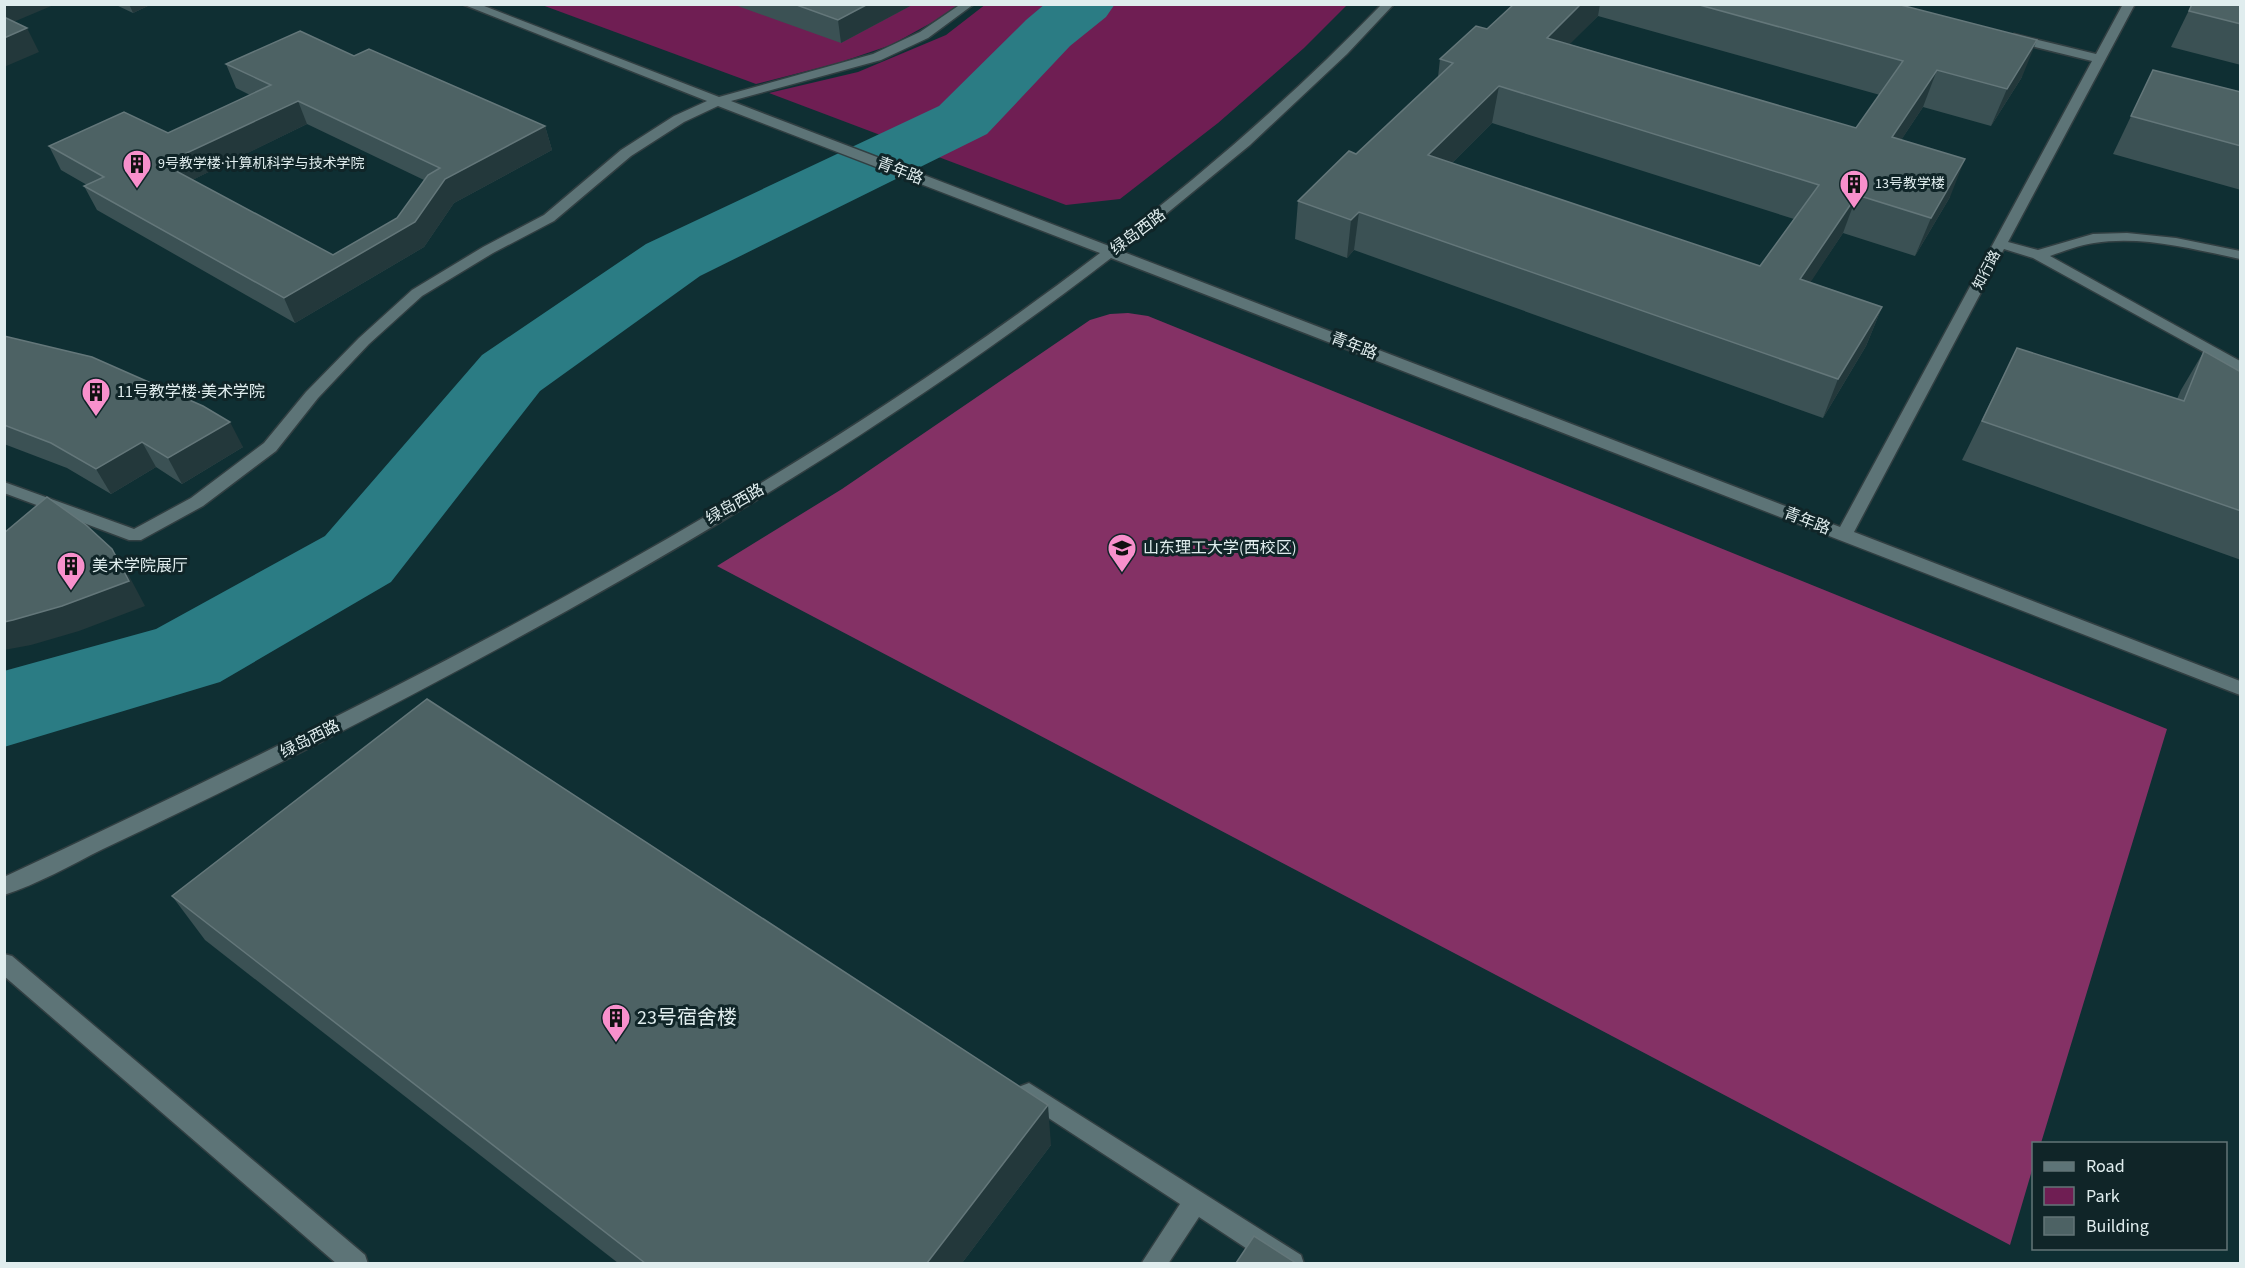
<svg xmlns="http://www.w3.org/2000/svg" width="2245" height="1268" viewBox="0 0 2245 1268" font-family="'Source Sans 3','Noto Sans SC',sans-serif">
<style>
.built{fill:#0f2f33;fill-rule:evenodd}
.green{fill:#6f1e53}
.forest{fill:#843165}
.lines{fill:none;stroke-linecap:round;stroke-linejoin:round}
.river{fill:#2b7c84;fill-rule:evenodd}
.minor-casing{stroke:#313f42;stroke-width:3}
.minor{fill:#5d7477;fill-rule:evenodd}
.wall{fill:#3b5154;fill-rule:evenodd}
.shaded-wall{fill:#23383b}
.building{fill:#4d6264;stroke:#64777a;stroke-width:1.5;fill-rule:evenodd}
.labels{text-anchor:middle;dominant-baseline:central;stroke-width:6;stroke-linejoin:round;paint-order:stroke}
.far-poi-label{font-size:14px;fill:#e0edee;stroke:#102528;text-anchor:start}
.far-street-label{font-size:14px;fill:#e0edee;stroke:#102528}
.street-label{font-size:16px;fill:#e0edee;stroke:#102528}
.poi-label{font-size:16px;fill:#e0edee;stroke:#102528;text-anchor:start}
.near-poi-label{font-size:20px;fill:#e0edee;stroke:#102528;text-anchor:start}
</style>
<rect width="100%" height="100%" fill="#102528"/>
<!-- built -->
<path class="built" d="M5 5H2240V1263L5 1264ZM2034 1144H2226V1248H2034Z"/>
<!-- green -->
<g class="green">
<path d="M986 4H1347V5L1304 48 1218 123 1120 199 1066 205 769 93 858 72 946 35Z"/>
<path d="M542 5H958L949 13 891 45 838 63 756 84Z"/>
</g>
<!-- forest -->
<path class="forest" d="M1128 313 1148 316 2167 729 2041 1143 2034 1144 2033 1167 2010 1245 717 566 842 489 1090 320 1110 314Z"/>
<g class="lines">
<!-- river -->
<path class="river" d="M1045 4H1115L1106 17 1070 46 987 134 700 276 540 391 391 582 220 682 4 747V671L156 629 325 536 482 355 646 244 939 106 1026 20Z"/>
<!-- minor casing -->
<g class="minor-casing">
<g id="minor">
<path d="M462 4H479L719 97 873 54 920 32 961 4H974L928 38 881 60 731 101 1109 246C1206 172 1297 92 1382 4H1394L1347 54 1250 145 1121 251 1840 527 2092 61 2010 41 2008 38 2014 34 2096 54 2123 4H2135L2008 242 2038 250 2093 234 2127 233 2176 238 2240 251V259C2194 249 2141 235 2094 243 2079 245 2064 251 2050 256L2240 361V372L2033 258 2004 249 1854 532 2240 681V695L1111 258C863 449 589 605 311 747 242 782 173 816 103 849 71 865 38 884 4 895V877C384 699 765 509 1100 253L718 106 684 122 631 156 554 221 493 253 422 296 369 344 318 398 276 451 203 506 141 540H129L57 513 50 519H38L36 515 42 507 4 493V482L134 529 191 498 264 443 306 392 359 338 412 290 483 247 544 215 621 150 674 116 707 101Z"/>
<path d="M4 954 12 956 365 1255 368 1264H337L4 976Z"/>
<path d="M1029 1083 1301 1255 1304 1264H1270L1199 1217 1168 1264H1141L1180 1204 1021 1100 1018 1093 1021 1086Z"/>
</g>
</g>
<!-- minor -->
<use href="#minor" class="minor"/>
</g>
<!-- wall -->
<g class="wall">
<path d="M114 4H152L133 13Z"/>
<path d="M732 4H914L841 43Z"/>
<path d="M1514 4H1897L2022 77 1991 126 1923 107 1901 140 1950 197 1915 256 1843 233 1810 282 1882 307 1866 346 1823 418 1354 250 1347 258 1295 239 1298 201 1356 154 1438 77 1440 59 1487 29ZM1598 16 1880 95 1856 128 1569 44ZM1492 123 1794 219 1760 266 1452 163Z"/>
<path d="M2192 4H2241V65L2171 47Z"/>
<path d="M354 56 545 126 552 150 454 203 424 247 295 323 97 210 84 186 87 185 61 170 49 146 168 133 250 95 236 88 226 64ZM307 124 424 180 397 218 333 255 192 180Z"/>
<path d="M2153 70 2241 92V190L2113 154Z"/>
<path d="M4 336 243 447 182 484 156 467 111 494 67 468 4 444Z"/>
<path d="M2017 348 2177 399 2181 390 2204 351 2241 372V560L1962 460Z"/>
<path d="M172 896 1051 1145 962 1263H618L205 940Z"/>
</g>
<!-- shaded-wall -->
<g class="shaded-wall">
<path d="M4 4H56L4 26Z"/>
<path d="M129 4H152L133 13Z"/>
<path d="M868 4H914L841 43 838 20Z"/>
<path d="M1581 4H1600L1598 16 1540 74 1547 38Z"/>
<path d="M27 28 39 52 4 67V38Z"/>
<path d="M2037 40 2022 77 1991 126 2007 89Z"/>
<path d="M1937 70 1923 107 1878 175 1892 137Z"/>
<path d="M1499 86 1492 123 1422 193 1428 155Z"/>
<path d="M298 101 307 124 174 189 163 164Z"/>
<path d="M545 126 552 150 454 203 424 247 295 323 284 298 415 222 445 179Z"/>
<path d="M1965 159 1950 197 1915 256 1931 218Z"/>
<path d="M1857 195 1843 233 1787 318 1800 279Z"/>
<path d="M1359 212 1354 250 1347 258 1351 220Z"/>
<path d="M1882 307 1866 346 1823 418 1838 379Z"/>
<path d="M230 422 243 447 182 484 168 458Z"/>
<path d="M142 442 156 467 111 494 96 469Z"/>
<path d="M112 549 128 574 145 606 79 631 31 645 4 650V622Z"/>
<path d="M1048 1105 1051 1145 962 1263H927Z"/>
</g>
<!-- building -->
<g class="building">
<path d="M794 4H868L838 20Z"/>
<path d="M1514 4H1581L1547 38 1856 128 1903 61 1696 4H1897L2037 40 2007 89 1937 70 1892 137 1965 159 1931 218 1857 195 1800 279 1882 307 1838 379 1359 212 1351 220 1298 201 1349 151 1356 154 1453 63 1440 59 1476 26 1487 29ZM1499 86 1819 185 1760 266 1428 155Z"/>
<path d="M2192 4H2241V24L2189 11Z"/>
<path d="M4 17 27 28 4 38Z"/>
<path d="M300 31 354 56 369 49 545 126 445 179 415 222 284 298 84 186 104 177 49 146 124 112 168 133 271 85 226 64ZM298 101 440 168 428 175 397 218 333 255 163 164Z"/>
<path d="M2153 70 2241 92V146L2131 116Z"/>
<path d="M4 336 92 357 203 406 230 422 168 458 142 442 96 469 51 443 4 425Z"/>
<path d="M2017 348 2184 401 2204 351 2241 372V511L1982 421Z"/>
<path d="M47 497 86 525 112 549 129 581 62 606 13 620 4 622V533Z"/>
<path d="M427 699 1048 1105 927 1263H645L172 896Z"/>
<path d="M1254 1236 1296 1263H1236Z"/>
</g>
<!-- icons -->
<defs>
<g id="building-pin" transform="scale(1.5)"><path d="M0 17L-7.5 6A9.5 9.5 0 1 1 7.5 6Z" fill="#f890cc" stroke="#102528"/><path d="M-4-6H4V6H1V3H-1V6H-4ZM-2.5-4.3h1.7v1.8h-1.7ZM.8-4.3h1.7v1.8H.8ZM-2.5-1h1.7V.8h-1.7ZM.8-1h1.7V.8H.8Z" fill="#111"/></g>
<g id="university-pin" transform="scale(1.5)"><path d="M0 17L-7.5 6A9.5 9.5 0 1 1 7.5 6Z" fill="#f890cc" stroke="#102528"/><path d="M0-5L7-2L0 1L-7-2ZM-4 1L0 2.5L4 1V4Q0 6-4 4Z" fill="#111"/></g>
</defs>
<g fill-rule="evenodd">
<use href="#building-pin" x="137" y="164"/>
<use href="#building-pin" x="1854" y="184"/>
<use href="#building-pin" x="96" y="392"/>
<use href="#university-pin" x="1122" y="548"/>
<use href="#building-pin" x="71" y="566"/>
<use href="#building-pin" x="616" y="1018"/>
</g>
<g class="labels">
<!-- far-poi labels -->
<g class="far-poi-label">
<text x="158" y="164">9号教学楼·计算机科学与技术学院</text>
<text x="1875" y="184">13号教学楼</text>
</g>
<!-- far-street labels -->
<g class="far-street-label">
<text transform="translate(1987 270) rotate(-62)">知行路</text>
</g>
<!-- street labels -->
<g class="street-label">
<text transform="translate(900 171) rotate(21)">青年路</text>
<text transform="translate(1138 232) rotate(-37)">绿岛西路</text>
<text transform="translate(1354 346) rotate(21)">青年路</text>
<text transform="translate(735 504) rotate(-30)">绿岛西路</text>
<text transform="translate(1807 521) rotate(21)">青年路</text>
<text transform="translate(310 739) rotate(-27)">绿岛西路</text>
</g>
<!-- poi labels -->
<g class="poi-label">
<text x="117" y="392">11号教学楼·美术学院</text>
<text x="1143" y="548">山东理工大学(西校区)</text>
<text x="92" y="566">美术学院展厅</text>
</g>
<!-- near-poi labels -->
<g class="near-poi-label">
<text x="637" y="1018">23号宿舍楼</text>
</g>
</g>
<!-- border -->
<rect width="2245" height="1268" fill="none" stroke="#e0edee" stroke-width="12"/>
<!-- legend -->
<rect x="2032" y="1142" width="195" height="108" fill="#102528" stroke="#637577" stroke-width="1.5"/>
<rect x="2044" y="1162" width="30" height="9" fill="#5d7477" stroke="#637577" stroke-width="1.5"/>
<text x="2086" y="1172" font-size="18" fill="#e0edee">Road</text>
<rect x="2044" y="1187" width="30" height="18" fill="#6f1e53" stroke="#637577" stroke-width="1.5"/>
<text x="2086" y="1202" font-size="18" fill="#e0edee">Park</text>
<rect x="2044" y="1217" width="30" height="18" fill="#4d6264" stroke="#637577" stroke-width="1.5"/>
<text x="2086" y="1232" font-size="18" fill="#e0edee">Building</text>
</svg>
